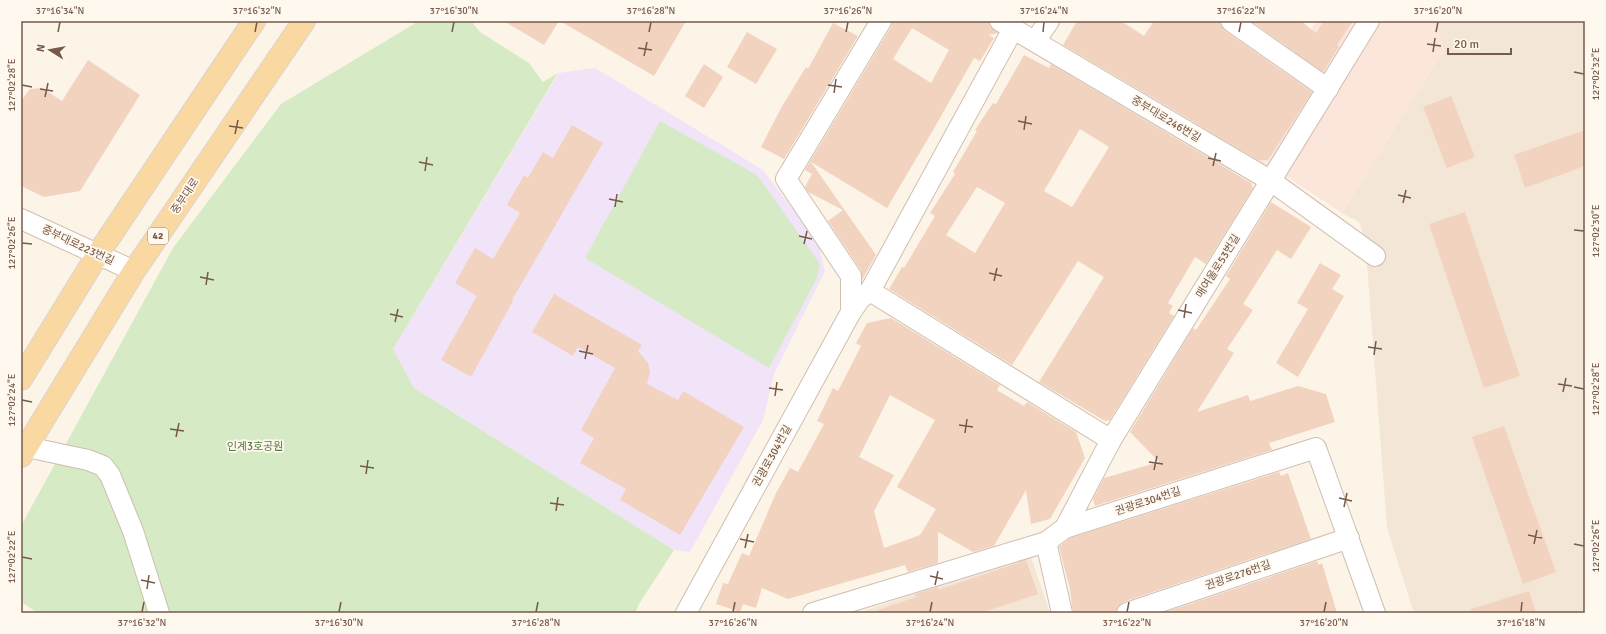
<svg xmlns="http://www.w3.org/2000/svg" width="1606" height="634" viewBox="0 0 1606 634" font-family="Signika,'Noto Sans KR',sans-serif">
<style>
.residential{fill:#f4e6d6}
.commercial{fill:#fce5db}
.education{fill:#f1e4f9}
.green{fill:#d5eac5}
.building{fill:#f2d3bf;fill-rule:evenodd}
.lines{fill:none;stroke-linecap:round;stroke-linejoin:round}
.street-casing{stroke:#d0beaf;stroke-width:22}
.primary-casing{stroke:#dbd4d0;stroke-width:24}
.street{stroke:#fff;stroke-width:20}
.primary{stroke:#fad8a1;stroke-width:22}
.ticks{fill:none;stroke:#765a4b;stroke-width:1.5}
.labels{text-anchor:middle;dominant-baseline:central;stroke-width:3.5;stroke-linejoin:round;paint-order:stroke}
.shield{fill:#fff8ee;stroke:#9f897c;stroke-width:1}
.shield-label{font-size:10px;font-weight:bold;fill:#765a4b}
.street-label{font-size:11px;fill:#765a4b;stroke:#fff8ee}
.park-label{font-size:11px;fill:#547c43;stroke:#fff8ee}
.neatline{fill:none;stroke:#765a4b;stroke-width:1.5}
.ticks-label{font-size:10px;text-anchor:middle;fill:#765a4b}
</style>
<rect width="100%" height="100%" fill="#fcf4e7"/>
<!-- residential -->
<g class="residential">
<path d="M1435 21H1585V613H1414L1387 528 1365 238 1359 222 1342 213 1444 50Z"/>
<path d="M1030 554 1050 613H858Z"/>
</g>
<!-- commercial -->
<path class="commercial" d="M1317 21H1435L1444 50 1342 213 1269 165 1255 166 1200 132 1240 80 1266 97Z"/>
<!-- education -->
<path class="education" d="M595 68 763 170 818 242 825 271 774 374 763 420 690 552 674 550 414 388 393 349 559 73Z"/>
<!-- green -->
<g class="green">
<path d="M419 21H471L480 32 529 63 543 82 558 73 393 349 414 388 674 550 639 604 635 613H38L21 602V526L173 248 281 104Z"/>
<path d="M660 121 757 175 820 264 817 278 769 368 585 258Z"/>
</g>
<!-- building -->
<g class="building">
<path d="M504 21H559L544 45Z"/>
<path d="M560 21H686L654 76Z"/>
<path d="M892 21H989L990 27 998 33 989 35 994 38 980 61 974 58 936 125 887 208 811 162 876 255 862 280 861 270 828 221 843 210 808 192 805 187 812 174 805 170 891 27ZM912 28 949 50 931 83 893 59Z"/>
<path d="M1077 21H1121L1144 36 1154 21H1220L1221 26 1224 30 1312 92 1268 160H1258L1063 45Z"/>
<path d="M1251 21H1301L1316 33 1324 21H1353L1337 45 1339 47 1323 72Z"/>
<path d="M833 23 858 36 784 159 761 147 781 108 806 67 808 69Z"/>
<path d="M747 32 777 49 756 84 727 67Z"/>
<path d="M1024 55 1049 68 1051 64 1251 183 1253 188 1206 264 1195 257 1168 303 1173 306 1169 313 1174 316 1110 420 1105 421 1039 382 1104 277 1078 261 1012 365 889 289 902 267 904 268 935 216 930 213 955 174 953 172 977 131 975 130 993 103 996 104ZM1080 129 1109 147 1072 207 1044 191ZM977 187 1005 203 975 253 946 235Z"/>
<path d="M88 60 140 95 80 191 44 197 21 186V101L30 89 42 88 62 101Z"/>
<path d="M704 64 723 77 704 108 685 96Z"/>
<path d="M1451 96 1475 157 1447 168 1423 107Z"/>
<path d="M572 125 603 143 512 300 513 301 471 377 441 360 477 296 455 283 475 248 493 259 520 213 507 205 524 175 528 178 543 152 553 158Z"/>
<path d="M1585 130V166L1525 188 1514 155Z"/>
<path d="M1271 202 1311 227 1291 259 1277 250 1243 304 1253 310 1227 349 1234 353 1197 412 1248 395 1250 401 1298 386 1326 394 1335 422 1269 443 1272 450 1095 506 1093 499 1104 478 1159 462 1130 432 1193 328 1196 330 1230 279 1226 276Z"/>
<path d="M1465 212 1520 376 1484 388 1429 224Z"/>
<path d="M1320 263 1341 275 1332 289 1344 296 1298 377 1276 363 1308 309 1297 303Z"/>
<path d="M554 294 642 345 638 351 648 363 650 372 647 384 678 400 683 391 744 427 680 535 620 500 626 489 580 463 594 438 581 430 615 368 578 347 573 356 532 332Z"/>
<path d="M891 318 1000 385 997 390 1024 406 1027 402 1076 432 1085 458 1050 519 1031 524 1026 490 994 546 973 552 938 532V563L908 572 905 565 788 599 762 588 756 608 743 604 740 612 716 604 723 583 728 584 742 553 749 556 776 493 790 468 798 472 824 424 817 421 833 388 838 391 861 346 856 343 867 323ZM890 395 935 420 897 487 936 509 920 535 884 548 874 511 894 475 859 457Z"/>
<path d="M1504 426 1556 572 1523 584 1472 437Z"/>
<path d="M1279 472 1281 476 1288 473 1311 539 1123 602 1118 606 1116 613H1073L1070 589 1059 547 1070 538Z"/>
<path d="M1026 560 1038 594 981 613H878V610L916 597 915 594 938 587V590Z"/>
<path d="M1317 561 1319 565 1322 563 1337 613H1163Z"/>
<path d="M1529 591 1536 613H1471V609Z"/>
</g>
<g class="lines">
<!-- street casing -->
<g class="street-casing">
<g id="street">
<path d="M1000 21 1271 181 1375 256"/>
<path d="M1231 21 1328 89"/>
<path d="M1035 41 1049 21"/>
<path d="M21 219 134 271"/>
<path d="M870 291 1111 440"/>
<path d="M851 312V276L786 179 881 21"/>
<path d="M27 447 88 460 103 466 110 475 133 531 159 613"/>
<path d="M1065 528 1111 440 1369 21"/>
<path d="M1046 542 1062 613"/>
<path d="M686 613 851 312 860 299 870 291 1013 29"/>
<path d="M813 613 1046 542 1065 528 1316 448 1375 613"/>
<path d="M1127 613 1349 538"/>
</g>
</g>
<!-- primary casing -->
<g class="primary-casing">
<g id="primary">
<path d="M21 379 98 254 254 21"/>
<path d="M21 456 134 271 304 21"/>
</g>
</g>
<!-- street -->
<use href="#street" class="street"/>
<!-- primary -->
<use href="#primary" class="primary"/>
</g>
<!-- ticks -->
<path class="ticks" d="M58 32 60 22M255 32 257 22M452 32 454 22M649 32 651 22M846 32 848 22M1043 32 1044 22M1239 32 1241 22M1436 32 1438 22M1427 44 1441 46M638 48 652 50M1433 52 1435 38M644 56 647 42M1574 72 1584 74M22 85 32 87M828 85 842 87M40 89 53 91M834 93 836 79M45 97 48 83M1018 121 1032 124M229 126 243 128M1024 130 1026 116M235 134 238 120M1208 158 1221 161M419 162 433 165M1213 166 1216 153M425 171 427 157M1398 195 1411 198M609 199 623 202M1403 203 1406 190M615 207 617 194M1574 230 1584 231M799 236 812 239M22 243 32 244M804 244 807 231M989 273 1002 276M200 277 214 280M994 281 997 268M206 285 208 272M1178 310 1192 313M390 314 403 317M1184 318 1186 304M395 322 398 309M1368 347 1382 349M579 351 593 354M1374 355 1376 341M585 359 588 345M1558 384 1572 386M1574 387 1584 389M769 388 783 390M1563 392 1566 378M775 396 777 382M22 400 32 402M959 425 973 427M170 429 184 431M965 433 967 419M176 437 179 423M1149 462 1163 464M360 466 374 468M1154 470 1157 456M366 474 368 460M1339 498 1352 501M550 503 564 505M1344 507 1347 493M556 511 558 497M1528 535 1542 538M740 539 754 542M1534 544 1537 530M1574 544 1584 546M745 548 748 534M22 557 32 559M930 576 943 579M141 580 155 583M935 585 938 571M147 589 149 575M142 612 144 602M339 612 341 602M536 612 538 602M733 612 735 602M930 612 932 602M1127 612 1129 602M1324 612 1326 602M1521 612 1522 602"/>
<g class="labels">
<!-- shield labels -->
<rect class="shield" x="148" y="228" width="20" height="16" rx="3"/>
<g class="shield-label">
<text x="158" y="236">42</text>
</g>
<!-- street labels -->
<g class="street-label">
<text transform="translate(1166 119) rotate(31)">중부대로246번길</text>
<text transform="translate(185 196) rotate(-56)">중부대로</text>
<text transform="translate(78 245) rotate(25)">중부대로223번길</text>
<text transform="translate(1218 266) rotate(-58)">매여울로53번길</text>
<text transform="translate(772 456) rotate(-61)">권광로304번길</text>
<text transform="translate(1148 501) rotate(-18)">권광로304번길</text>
<text transform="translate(1238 575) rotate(-19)">권광로276번길</text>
</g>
<!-- park labels -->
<g class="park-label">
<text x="255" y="446">인계3호공원</text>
</g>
</g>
<!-- border -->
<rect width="1606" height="634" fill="none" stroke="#fff8ee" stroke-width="44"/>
<!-- north arrow -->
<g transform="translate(50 50) rotate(281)" stroke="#fff8ee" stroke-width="3" paint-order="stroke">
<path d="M0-3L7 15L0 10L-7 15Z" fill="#765a4b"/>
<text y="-6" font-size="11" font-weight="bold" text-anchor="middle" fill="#765a4b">N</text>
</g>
<!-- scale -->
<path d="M1448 48v6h63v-6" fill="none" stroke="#765a4b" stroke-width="2"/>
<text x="1454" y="48" font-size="12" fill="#765a4b" stroke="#fff8ee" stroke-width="3" paint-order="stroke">20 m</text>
<rect x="22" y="22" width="1562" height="590" class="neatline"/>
<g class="ticks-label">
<text x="60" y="14">37°16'34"N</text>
<text x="257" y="14">37°16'32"N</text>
<text x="454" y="14">37°16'30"N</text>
<text x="651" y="14">37°16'28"N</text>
<text x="848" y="14">37°16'26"N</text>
<text x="1044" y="14">37°16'24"N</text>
<text x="1241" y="14">37°16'22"N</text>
<text x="1438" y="14">37°16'20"N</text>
<text transform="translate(1595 74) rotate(-90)" y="4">127°02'32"E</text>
<text transform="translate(11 85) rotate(-90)" y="4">127°02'28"E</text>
<text transform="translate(1595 231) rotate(-90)" y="4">127°02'30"E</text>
<text transform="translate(11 243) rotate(-90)" y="4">127°02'26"E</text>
<text transform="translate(1595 389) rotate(-90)" y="4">127°02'28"E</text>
<text transform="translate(11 400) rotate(-90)" y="4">127°02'24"E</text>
<text transform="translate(1595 546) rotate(-90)" y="4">127°02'26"E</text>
<text transform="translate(11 557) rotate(-90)" y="4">127°02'22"E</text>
<text x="142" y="626">37°16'32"N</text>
<text x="339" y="626">37°16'30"N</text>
<text x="536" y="626">37°16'28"N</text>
<text x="733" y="626">37°16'26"N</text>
<text x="930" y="626">37°16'24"N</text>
<text x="1127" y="626">37°16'22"N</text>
<text x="1324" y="626">37°16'20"N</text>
<text x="1521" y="626">37°16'18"N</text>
</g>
</svg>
